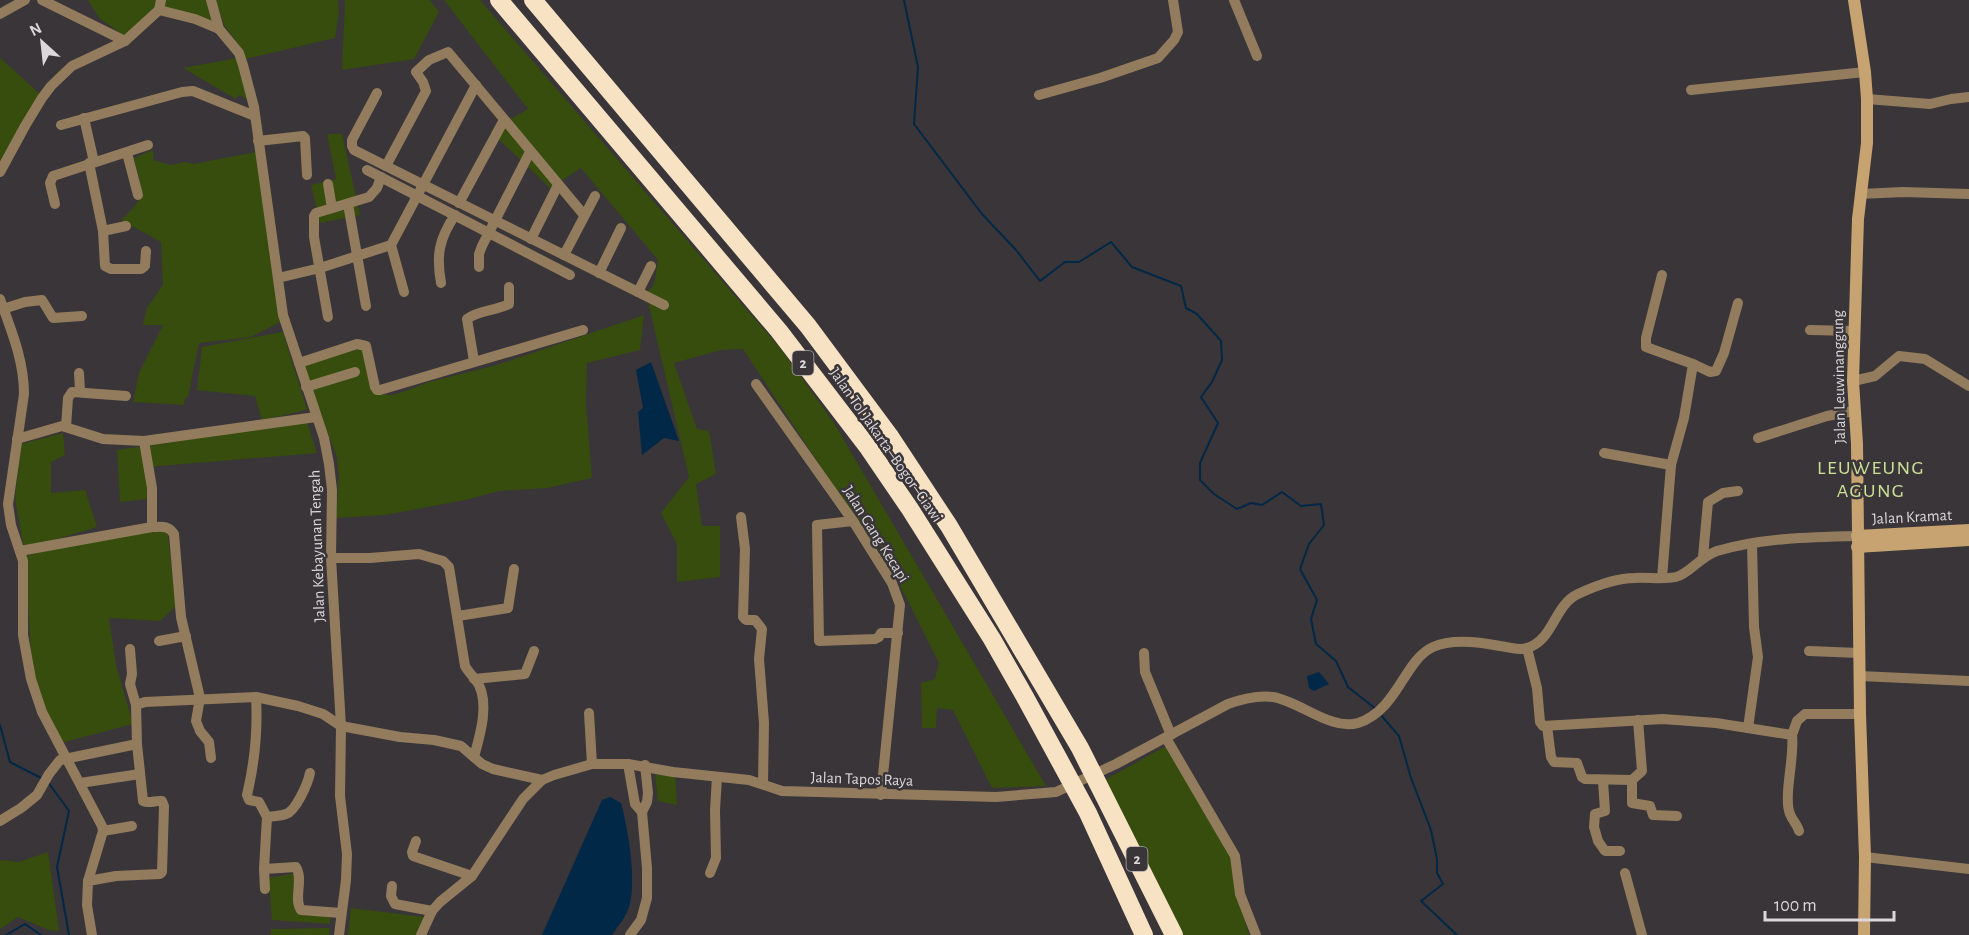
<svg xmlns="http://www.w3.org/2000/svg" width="1969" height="935" viewBox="0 0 1969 935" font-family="'Alegreya Sans',sans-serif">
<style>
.green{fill:#364d0d}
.water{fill:#012846}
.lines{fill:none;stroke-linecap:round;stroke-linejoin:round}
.stream{stroke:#012846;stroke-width:2}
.minor{stroke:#927c5d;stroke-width:10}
.secondary{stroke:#c6a370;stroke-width:12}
.motorway{stroke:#f8e2c4;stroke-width:18}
.labels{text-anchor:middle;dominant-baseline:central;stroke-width:5;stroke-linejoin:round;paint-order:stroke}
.shield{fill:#3a3539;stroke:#aba7aa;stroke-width:1.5}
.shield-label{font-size:15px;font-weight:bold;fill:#dbd8db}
.street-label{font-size:16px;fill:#dbd8db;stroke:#3a3539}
.quarter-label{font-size:20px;letter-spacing:1.5px;fill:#cbe095;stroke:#3a3539}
</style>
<rect width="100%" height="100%" fill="#3a3539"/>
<!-- green -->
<g class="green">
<path d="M88 0H211L219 29 195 19 160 11 125 41 72 66 51 86 42 98 25 126 0 172V58L40 94 58 71 125 36 99 18Z"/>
<path d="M216 0H338L339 11 335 38 245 59 242 49 224 25Z"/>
<path d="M345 0H430L439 12 414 59 342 70Z"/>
<path d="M444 0H480L780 348 834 423 1046 786 992 788 953 710 937 708 936 728H922L921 683 935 679 939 663 894 573 889 570 743 349 721 350 674 363 697 429 709 431 716 474 696 484 702 526H720V577L677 582V544L661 513 689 477 646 293 654 285 658 260 581 168 550 188 490 131 528 109Z"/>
<path d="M237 58 249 100 239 95 236 99 183 68Z"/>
<path d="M327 134H342L360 215 320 223 311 185 336 179Z"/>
<path d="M153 150V160L171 165 185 162 194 164 256 152 280 322 251 337 199 343 188 397 185 398 184 405 133 402 139 373 163 325H143L147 308 163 285 161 242 121 220C149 194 142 192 134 158Z"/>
<path d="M644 315 640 350 587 363 586 404 592 478 547 488 499 491 465 500 385 515 336 518 339 476 337 457 302 365 363 348 376 394 394 395 429 382 497 365Z"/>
<path d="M283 332 307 410 262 420 255 396 197 390 202 347Z"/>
<path d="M307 422 317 453 147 467V499L120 502 117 450Z"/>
<path d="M63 433 65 455 51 462V493L85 490 97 527 24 549 15 498 21 444Z"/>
<path d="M167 529 176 606 160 621 109 618 116 665 133 724 61 743 40 698 32 670 25 556 117 534Z"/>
<path d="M1164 747H1170L1234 856 1237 891 1249 935H1174L1103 781Z"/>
<path d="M675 773 677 805 658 801 655 775Z"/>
<path d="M48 852 59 931 49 930 18 917 0 929V861L3 860 19 862Z"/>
<path d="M296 873 297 913 330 915V924L272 920 269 878Z"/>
<path d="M351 908 424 917 417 935H348Z"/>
<path d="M330 928 329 935H271V929Z"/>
</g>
<!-- water -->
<g class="water">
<path d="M651 362 679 441 664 438 642 455 638 412 643 408 636 370Z"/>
<path d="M1319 672 1329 684 1314 691 1309 688 1307 676Z"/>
<path d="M610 797 621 803C628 828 637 882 629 907 626 917 618 926 612 935H542L602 800Z"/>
</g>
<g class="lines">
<!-- stream -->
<g class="stream">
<path d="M904 0 918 67 914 124 982 214 1016 250 1040 281 1065 262H1079L1111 242 1132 267 1181 286 1186 308 1197 314 1221 341 1222 360 1212 382 1201 397 1218 423 1200 463V480L1214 494 1237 509 1251 503 1262 505 1282 492 1301 506 1321 504 1324 525 1309 544 1300 569 1317 600 1311 619 1316 644 1336 661 1348 687 1376 709"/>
<path d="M1380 714 1399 736 1411 778 1431 830 1437 859V873L1443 884 1421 901 1457 935"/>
<path d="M0 725 10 762 43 779"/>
<path d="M48 782 69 811 57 867 69 935"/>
<path d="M6 935 25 924 41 935"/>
</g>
<!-- minor -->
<g class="minor">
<path d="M42 0 125 41"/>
<path d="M211 0 219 29 239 53 243 65 254 107 283 315 324 438 329 464 332 490 331 558 341 726 340 796 347 854 346 880 339 935"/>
<path d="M1234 0 1257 56"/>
<path d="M159 10 195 19 219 29"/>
<path d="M0 14 25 0"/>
<path d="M1691 90 1865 72"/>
<path d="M377 93 352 140V146L354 150 664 305"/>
<path d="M1039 95 1100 78 1158 58 1174 40 1178 32 1173 0"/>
<path d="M1867 99 1930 104 1951 99 1969 97"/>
<path d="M84 118 94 162"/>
<path d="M61 125 182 92 193 91 255 116"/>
<path d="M258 141 303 136 305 138 307 175"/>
<path d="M127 153 138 195"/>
<path d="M89 163 103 231 105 266 111 269H141L145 266 146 251"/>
<path d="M386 166 426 91 423 82 416 72 429 60 448 52 584 215"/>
<path d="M367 170 570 275"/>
<path d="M0 172 25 126 42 98 51 86 72 66 125 41 159 10 161 0"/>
<path d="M328 184 332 208"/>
<path d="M1860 194 1903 192 1969 194"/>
<path d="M459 203 504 120"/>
<path d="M55 204 50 183 53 176 148 145"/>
<path d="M348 204 366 306"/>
<path d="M103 231 126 226"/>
<path d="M531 239 558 185"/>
<path d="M391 245 404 292"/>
<path d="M564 255 595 196"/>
<path d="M479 267V254L482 246 530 152"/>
<path d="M599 273 621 228"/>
<path d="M1662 275 1646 338V347L1693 364 1684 418 1671 465 1662 578"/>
<path d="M278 278 320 268 391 245 476 85"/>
<path d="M441 283C436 255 439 239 455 215"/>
<path d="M638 292 651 266"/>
<path d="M0 299C11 330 24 360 24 394L8 504 11 525 23 561V635L31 679 42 712 102 826 103 831 88 881 87 905 92 935"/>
<path d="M3 309 25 302 42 300 53 318 82 316"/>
<path d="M328 317 314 237V216L316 213 369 197 377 188 381 177"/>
<path d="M1810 330 1854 331"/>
<path d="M474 361 467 319C479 310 496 311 509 304V287"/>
<path d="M299 363 357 344 366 346 375 387 377 390H380L583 330"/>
<path d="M1693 364 1710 372 1716 371 1724 353 1738 303"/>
<path d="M79 373 80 391"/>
<path d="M1853 381 1875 376 1899 356 1925 359 1969 386"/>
<path d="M756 384 853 521 892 583 900 605 881 795"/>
<path d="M306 387 355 372"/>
<path d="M66 427 68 398 72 392 126 396"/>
<path d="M1758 438 1827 416 1854 411"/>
<path d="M17 439 62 426 103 439 144 441 316 417"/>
<path d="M144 441 152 488V527"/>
<path d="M1604 453 1671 465"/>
<path d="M741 517 745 549 743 617 746 620H755L762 629 759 659 764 723 763 784"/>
<path d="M853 521 817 525 819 641 875 639 879 637 881 633H898"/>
<path d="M20 551 152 527C162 527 168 525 174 534L181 617 200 698 196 721 200 731 209 742 211 758"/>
<path d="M1703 557 1708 502 1723 493 1738 491"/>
<path d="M331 558H370L419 554 443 561 449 567 465 666C469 673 475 678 479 685 489 706 480 735 474 757"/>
<path d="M458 616 508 608 514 569"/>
<path d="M159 641 186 636"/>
<path d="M1527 648 1537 688 1540 722 1543 726 1663 719 1716 723 1792 735C1795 756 1783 797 1790 814 1792 820 1797 824 1799 831"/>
<path d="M130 649 132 674 130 684 136 705"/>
<path d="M1809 651 1859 653"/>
<path d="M1144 653 1145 672 1171 735"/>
<path d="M1860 676 1969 681"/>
<path d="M474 679 525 674 534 651"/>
<path d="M256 697C258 731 255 761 247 795L249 800 259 802 267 817 264 869 265 889"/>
<path d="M589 713 592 764"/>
<path d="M1638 720 1642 771 1632 780V803L1650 806 1653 815 1677 816"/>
<path d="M1547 726 1551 757 1554 762 1577 763 1582 777 1585 779 1632 780"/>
<path d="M1748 728 1758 657 1754 627 1752 544"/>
<path d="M1792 735 1797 721 1805 714H1860"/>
<path d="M1166 738 1235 856 1240 894 1256 935"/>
<path d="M628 764 635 804 642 812"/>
<path d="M1603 781 1605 811 1595 814 1594 827 1598 841 1605 851H1620"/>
<path d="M80 783 140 774"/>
<path d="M267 817C273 816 281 816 286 814 296 811 308 783 310 773"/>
<path d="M0 821 21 808 37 795 49 774 60 760 137 744 136 705 145 702 256 697 298 706 323 714 341 726 400 737 434 740 461 746 482 764 493 769 542 780"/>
<path d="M103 831 132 826"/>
<path d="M416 841 412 852 413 856 472 876"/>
<path d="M1865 857 1969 869"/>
<path d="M264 869 296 867C304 880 293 899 301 910L341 913"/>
<path d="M710 873 716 858 715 810 717 777"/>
<path d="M1625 873 1642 935"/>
<path d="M88 881 116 876 160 874 162 872 164 806 162 801C156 800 149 804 143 801L137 744"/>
<path d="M392 886 391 896 395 904 432 911"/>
<path d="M421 935 432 911 440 902 472 876 523 799 542 780 554 775 592 764H628L673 772 749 780 782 791 996 797 1056 792 1116 764 1228 704C1242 699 1258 695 1273 697 1299 701 1331 731 1358 723 1398 710 1404 660 1433 647 1452 638 1480 642 1500 646 1509 647 1518 651 1527 648 1553 641 1554 605 1578 594 1595 586 1616 578 1635 578 1648 577 1663 580 1676 577 1689 574 1701 556 1717 551 1762 538 1810 537 1857 536"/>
<path d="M630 935 641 920 647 898V868L642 812 647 802 648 793 645 765"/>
</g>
<!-- secondary -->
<g class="secondary">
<path d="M1854 0 1865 72 1867 99V143L1858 219 1853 381 1857 444 1860 714 1865 857 1864 935"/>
<path d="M1857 536 1969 530"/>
<path d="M1857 547 1969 540"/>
</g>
<!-- motorway -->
<g class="motorway">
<path d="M499 0 779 331 867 446 910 509 992 639 1025 697 1088 813 1144 935"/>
<path d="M533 0 808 326 889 435 949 526 1080 748 1174 935"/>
</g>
</g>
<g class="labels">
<!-- shield labels -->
<g class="shield">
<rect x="792.5" y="351" width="21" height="24" rx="4.5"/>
<rect x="1126.5" y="847" width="21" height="24" rx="4.5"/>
</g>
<g class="shield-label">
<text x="803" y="363">2</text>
<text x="1137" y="859">2</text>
</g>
<!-- street labels -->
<g class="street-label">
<text transform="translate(1839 377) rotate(-91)">Jalan Leuwinanggung</text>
<text transform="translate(886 445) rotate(55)">Jalan Tol Jakarta–Bogor–Ciawi</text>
<text transform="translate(1912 517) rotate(-3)">Jalan Kramat</text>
<text transform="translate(876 534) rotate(58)">Jalan Gang Kecapi</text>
<text transform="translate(317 546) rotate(-92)">Jalan Kebayunan Tengah</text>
<text transform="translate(862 779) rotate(2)">Jalan Tapos Raya</text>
</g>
<!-- quarter labels -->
<g class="quarter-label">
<text x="1871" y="468">LEUWEUNG<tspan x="1871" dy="23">AGUNG</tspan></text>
</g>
</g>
<!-- north arrow -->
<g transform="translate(42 42) rotate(333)" stroke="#3a3539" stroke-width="4.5" paint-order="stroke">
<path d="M0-4.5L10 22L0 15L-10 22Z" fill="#dbd8db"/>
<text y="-9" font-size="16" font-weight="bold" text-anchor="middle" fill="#dbd8db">N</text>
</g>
<!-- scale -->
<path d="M1765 911v9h129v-9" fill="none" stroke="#dbd8db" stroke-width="3"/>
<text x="1774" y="911" font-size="18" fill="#dbd8db" stroke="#3a3539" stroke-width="4.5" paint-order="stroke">100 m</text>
</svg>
